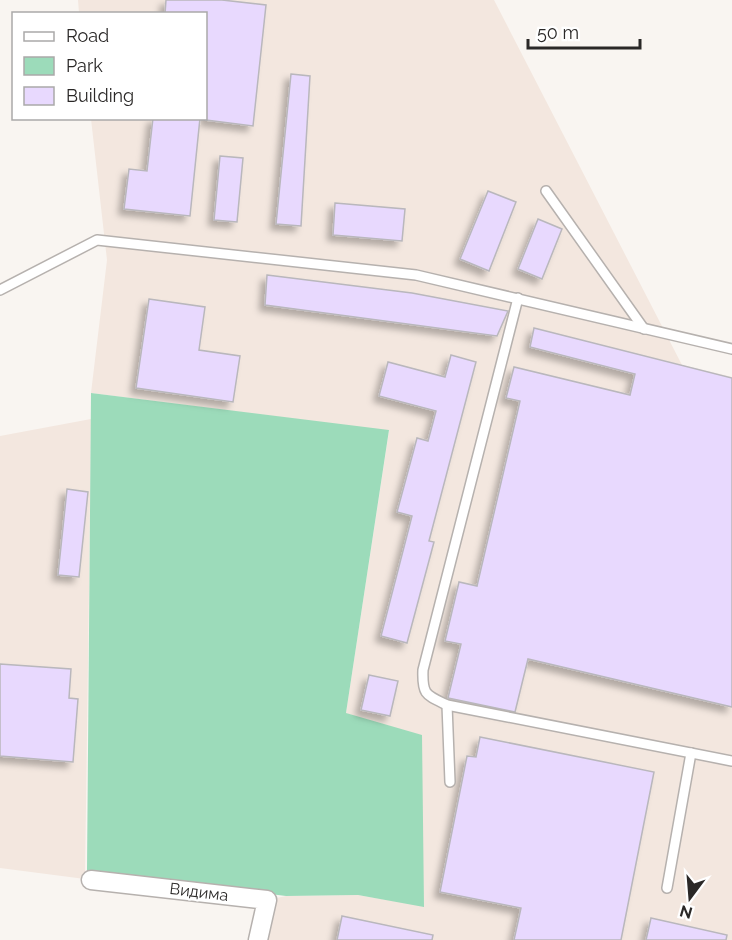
<svg xmlns="http://www.w3.org/2000/svg" width="732" height="940" viewBox="0 0 732 940" font-family="Raleway,sans-serif">
<style>
.built{fill:#f3e7df}
.green{fill:#9cdbba}
.building{fill:#e8d9fe;stroke:#b9b7bc;stroke-width:1.5;filter:url(#shadow)}
.lines{fill:none;stroke-linecap:round;stroke-linejoin:round}
.service-casing{stroke:#b6b1ae;stroke-width:12}
.minor-casing{stroke:#b6b1ae;stroke-width:21}
.service{stroke:#fff;stroke-width:9}
.minor{stroke:#fff;stroke-width:18}
.labels{text-anchor:middle;dominant-baseline:central;stroke-width:4.5;stroke-linejoin:round;paint-order:stroke}
.street-label{font-size:16px;fill:#2a2827;stroke:#fff}
</style>
<defs>
<filter id="shadow"><feDropShadow dx="-5.5" dy="5.5" stdDeviation="3" flood-color="#0004"/></filter>
</defs>
<rect width="100%" height="100%" fill="#f9f5f1"/>
<!-- built -->
<g class="built">
<path d="M78 0H494L682 365 732 377V940H258L267 900 286 896 358 895 424 906 346 713 389 431 91 393 107 260 91 119 206 118V14L79 13Z"/>
<path d="M91 419 89 589 85 879 0 868V436Z"/>
</g>
<!-- green -->
<path class="green" d="M91 393 389 430 346 713 422 735 424 907 358 895 286 896 87 871Z"/>
<!-- building -->
<g class="building">
<path d="M166 0H222L266 5 253 126 206 120V14H165Z"/>
<path d="M291 74 310 76 301 226 276 224Z"/>
<path d="M153 118H200L190 216 124 209 129 169 147 171Z"/>
<path d="M220 156 243 158 237 222 214 220Z"/>
<path d="M488 191 516 202 489 271 460 259Z"/>
<path d="M335 203 405 209 402 241 333 235Z"/>
<path d="M538 219 562 229 542 279 518 269Z"/>
<path d="M267 275 412 293 508 311 497 336 265 305Z"/>
<path d="M149 299 205 307 199 350 240 356 233 402 136 388Z"/>
<path d="M534 328 732 378V707L528 659 515 712 448 698 461 644 445 641 459 582 477 586 520 401 506 398 514 367 630 395 635 374 530 347Z"/>
<path d="M451 355 476 362 429 541 434 542 407 643 381 636 412 516 397 512 417 438 428 441 436 411 379 396 388 362 445 377Z"/>
<path d="M67 489 88 492 79 577 58 575Z"/>
<path d="M0 664 71 669 69 698 78 699 73 762 0 756Z"/>
<path d="M369 675 398 681 390 716 361 710Z"/>
<path d="M480 737 654 772 621 940H514L521 908 440 892 467 756 476 757Z"/>
<path d="M342 916 433 935 432 940H337Z"/>
<path d="M651 918 727 935 726 940H646Z"/>
</g>
<g class="lines">
<!-- service casing -->
<g class="service-casing">
<g id="service">
<path d="M546 191 644 329"/>
<path d="M0 290 97 240 416 275 732 349"/>
<path d="M518 298 423 670C422 695 426 695 447 705L732 761"/>
<path d="M447 705 450 782"/>
<path d="M667 888 691 753"/>
</g>
</g>
<!-- minor casing -->
<g class="minor-casing">
<path id="minor" d="M91 880 267 900 258 940"/>
</g>
<!-- service -->
<use href="#service" class="service"/>
<!-- minor -->
<use href="#minor" class="minor"/>
</g>
<g class="labels">
<!-- street labels -->
<g class="street-label">
<text transform="translate(199 892) rotate(7)">Видима</text>
</g>
</g>
<!-- legend -->
<rect x="12" y="12" width="195" height="108" fill="#ffffff" stroke="#aaa9a9" stroke-width="1.5"/>
<rect x="24" y="32" width="30" height="9" fill="#ffffff" stroke="#aaa9a9" stroke-width="1.5"/>
<text x="66" y="42" font-size="18" fill="#2a2827">Road</text>
<rect x="24" y="57" width="30" height="18" fill="#9cdbba" stroke="#aaa9a9" stroke-width="1.5"/>
<text x="66" y="72" font-size="18" fill="#2a2827">Park</text>
<rect x="24" y="87" width="30" height="18" fill="#e8d9fe" stroke="#aaa9a9" stroke-width="1.5"/>
<text x="66" y="102" font-size="18" fill="#2a2827">Building</text>
<!-- north arrow -->
<g transform="translate(690 898) rotate(196)" stroke="#ffffff" stroke-width="4.5" paint-order="stroke">
<path d="M0-4.5L10 22L0 15L-10 22Z" fill="#2a2827"/>
<text y="-9" font-size="16" font-weight="bold" text-anchor="middle" fill="#2a2827">N</text>
</g>
<!-- scale -->
<path d="M528 39v9h112v-9" fill="none" stroke="#2a2827" stroke-width="3"/>
<text x="537" y="39" font-size="18" fill="#2a2827" stroke="#ffffff" stroke-width="4.5" paint-order="stroke">50 m</text>
</svg>
